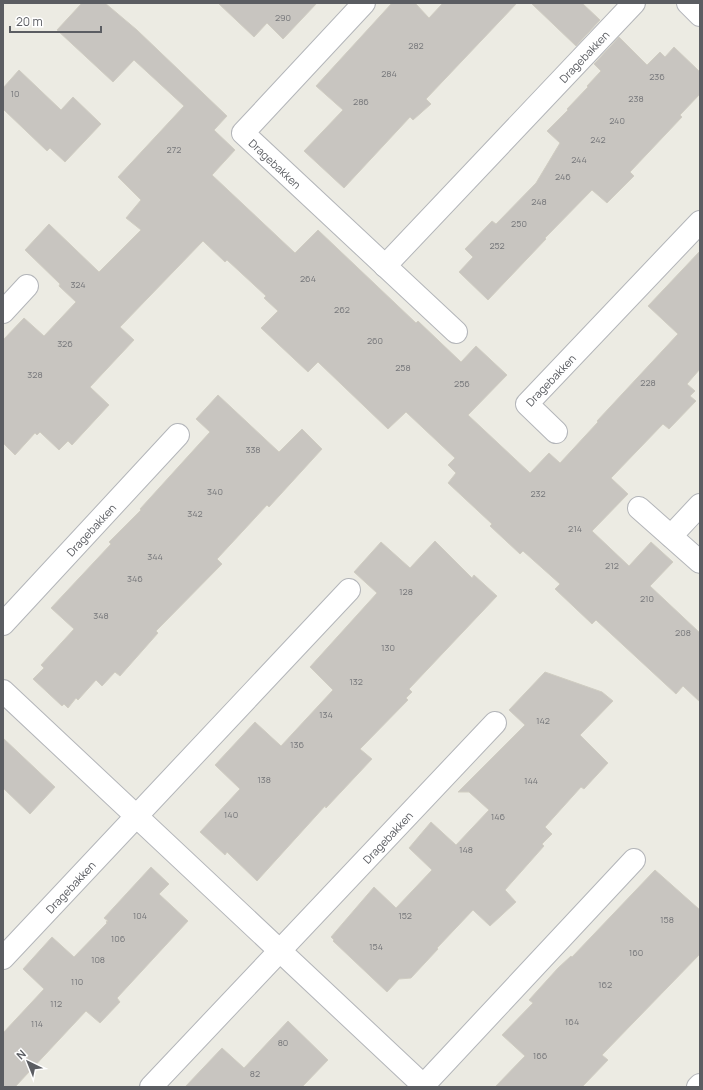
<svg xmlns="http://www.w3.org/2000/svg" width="703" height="1090" viewBox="0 0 703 1090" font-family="Manrope,sans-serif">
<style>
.building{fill:#c8c5c0;stroke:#d0cdc2}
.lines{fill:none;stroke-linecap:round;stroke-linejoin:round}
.street-casing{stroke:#b3b5b9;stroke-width:24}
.secondary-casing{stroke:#b4b6bc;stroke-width:24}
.street{stroke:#fff;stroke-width:22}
.secondary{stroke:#fff;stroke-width:22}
.labels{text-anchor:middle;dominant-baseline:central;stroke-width:4;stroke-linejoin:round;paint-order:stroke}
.number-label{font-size:9px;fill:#76777a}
.street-label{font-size:11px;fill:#5b5d62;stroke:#fff}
</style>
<rect width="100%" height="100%" fill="#ecebe3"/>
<!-- building -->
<g class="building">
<path d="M82 3H105L137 30 227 116 214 130 235 150 212 175 295 253 318 230 416 323 418 321 461 362 476 346 507 375 468 415 530 473 549 453 560 463 598 422 597 421 678 334 648 306 700 251V369L687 384 695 391 690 396 696 401 669 429 663 424 611 478 628 494 592 531 629 566 651 542 673 562 650 586 700 633V702L683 686 676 694 596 620 592 624 555 589 560 584 523 551 520 554 490 526 492 524 448 483 456 473 448 465 455 458 406 412 388 429 318 362 308 372 261 328 278 311 264 298 266 296 227 260 225 262 203 241 120 327 134 340 90 387 109 405 72 445 68 441 59 450 40 432 37 435 35 433 15 455 3 443V340L24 318 44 336 76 302 59 286 60 284 25 250 49 224 99 272 141 230 126 218 141 200 118 177 184 106 134 60 113 82 57 30Z"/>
<path d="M218 3H317L283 39 267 23 254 37Z"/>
<path d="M392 3H415L429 18 443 3H517L426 99 431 104 413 120 410 117 344 188 304 151 343 110 316 86Z"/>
<path d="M531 3H582L600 20 576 46Z"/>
<path d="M619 37 647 65 660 52 665 57 674 47 700 72V94L680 115 682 117 630 172 634 176 607 203 592 190 545 238 546 239 488 300 459 272 473 257 465 249 492 221 496 224 536 183 560 143 547 131 568 110 567 109 588 87 587 86 601 71 594 64Z"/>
<path d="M19 70 61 110 73 97 101 124 65 162 50 148 47 151 3 109V88Z"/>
<path d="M218 395 279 452 302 429 322 449 269 507 267 505 217 559 222 564 156 631 158 633 120 676 115 672 102 686 96 680 78 700 76 698 68 708 64 704 62 706 33 679 44 668 41 665 74 629 51 608 111 544 109 542 141 510 140 509 210 432 196 419Z"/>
<path d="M435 541 472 578 474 575 497 596 409 689 412 692 406 698 408 700 360 749 372 759 326 808 325 806 257 881 227 852 225 855 200 832 240 789 215 765 255 722 281 746 333 690 310 667 377 593 354 572 381 542 410 568Z"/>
<path d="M545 672 602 692 613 701 580 735 608 763 584 789 581 787 545 827 552 834 542 844 544 846 505 890 516 902 490 926 473 910 437 948 438 949 411 978 399 979 387 992 333 941 334 940 331 937 374 887 396 908 432 870 409 848 431 822 456 845 489 810 469 792H458L525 725 509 710Z"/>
<path d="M3 738 55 787 30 814 3 788Z"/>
<path d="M151 867 169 884 159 894 188 921 117 998 120 1002 100 1023 86 1011 15 1087H3V1033L44 989 23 969 52 937 74 957 107 923 106 922 108 921 104 918Z"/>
<path d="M655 870 700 910V954L602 1055 608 1060 582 1087H495L525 1056 502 1035 533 1003 529 1000 558 968 571 956 572 957Z"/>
<path d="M288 1021 328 1060 302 1087H185L222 1048 244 1068Z"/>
</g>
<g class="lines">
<!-- street casing -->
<g class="street-casing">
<g id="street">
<path id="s1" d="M364 3 243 133 456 332"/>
<path id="s2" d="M385 266 634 3"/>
<path d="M3 312 27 286"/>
<path id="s3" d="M556 432 527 404 700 222"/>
<path d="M639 508 700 562"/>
<path d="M671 536 700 505"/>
<path id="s4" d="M3 624 178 435"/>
<path d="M3 691 425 1087"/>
<path id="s5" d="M3 958 349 590"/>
<path id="s6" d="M151 1087 495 723"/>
<path d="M422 1087 634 860"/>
<path d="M698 1087 700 1085"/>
</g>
</g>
<!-- secondary casing -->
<g class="secondary-casing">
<path id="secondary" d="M688 3 700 15"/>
</g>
<!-- street -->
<use href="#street" class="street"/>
<!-- secondary -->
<use href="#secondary" class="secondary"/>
</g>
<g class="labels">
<!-- number labels -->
<g class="number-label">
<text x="283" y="17">290</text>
<text x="416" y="45">282</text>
<text x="389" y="73">284</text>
<text x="657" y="76">236</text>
<text x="15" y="93">10</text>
<text x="636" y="98">238</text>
<text x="361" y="101">286</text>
<text x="617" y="120">240</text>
<text x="598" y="139">242</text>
<text x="174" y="149">272</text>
<text x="579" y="159">244</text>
<text x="563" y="176">246</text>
<text x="539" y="201">248</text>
<text x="519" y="223">250</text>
<text x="497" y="245">252</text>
<text x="308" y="278">264</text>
<text x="78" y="284">324</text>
<text x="342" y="309">262</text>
<text x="375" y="340">260</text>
<text x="65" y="343">326</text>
<text x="403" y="367">258</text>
<text x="35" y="374">328</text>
<text x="648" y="382">228</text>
<text x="462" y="383">256</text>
<text x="253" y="449">338</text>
<text x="215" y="491">340</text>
<text x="538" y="493">232</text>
<text x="195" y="513">342</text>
<text x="575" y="528">214</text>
<text x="155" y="556">344</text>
<text x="612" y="565">212</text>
<text x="135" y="578">346</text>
<text x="406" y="591">128</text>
<text x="647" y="598">210</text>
<text x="101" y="615">348</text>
<text x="683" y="632">208</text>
<text x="388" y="647">130</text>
<text x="356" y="681">132</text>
<text x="326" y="714">134</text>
<text x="543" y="720">142</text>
<text x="297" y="744">136</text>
<text x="264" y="779">138</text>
<text x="531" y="780">144</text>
<text x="231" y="814">140</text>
<text x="498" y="816">146</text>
<text x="466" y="849">148</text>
<text x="140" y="915">104</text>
<text x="405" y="915">152</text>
<text x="667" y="919">158</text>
<text x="118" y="938">106</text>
<text x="376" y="946">154</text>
<text x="636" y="952">160</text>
<text x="98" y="959">108</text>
<text x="77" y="981">110</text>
<text x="605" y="984">162</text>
<text x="56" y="1003">112</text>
<text x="572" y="1021">164</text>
<text x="37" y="1023">114</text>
<text x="283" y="1042">80</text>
<text x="540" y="1055">166</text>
<text x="255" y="1073">82</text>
</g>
<!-- street labels -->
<g class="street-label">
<text stroke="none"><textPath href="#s2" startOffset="289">Dragebakken</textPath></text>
<text stroke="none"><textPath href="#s1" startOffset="222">Dragebakken</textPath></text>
<text stroke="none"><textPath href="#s3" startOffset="74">Dragebakken</textPath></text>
<text stroke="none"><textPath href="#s4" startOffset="129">Dragebakken</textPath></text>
<text stroke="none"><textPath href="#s6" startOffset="344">Dragebakken</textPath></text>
<text stroke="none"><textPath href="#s5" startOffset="98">Dragebakken</textPath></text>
</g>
</g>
<!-- border -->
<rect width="703" height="1090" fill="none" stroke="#5b5d62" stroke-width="8"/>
<!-- north arrow -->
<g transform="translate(28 1062) rotate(317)" stroke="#ffffff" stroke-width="3" paint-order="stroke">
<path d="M0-3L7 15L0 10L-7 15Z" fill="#5b5d62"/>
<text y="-6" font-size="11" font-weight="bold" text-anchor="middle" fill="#5b5d62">N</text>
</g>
<!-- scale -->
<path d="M10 26v6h91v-6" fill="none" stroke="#5b5d62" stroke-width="2"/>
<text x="16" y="26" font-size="12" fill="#5b5d62" stroke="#ffffff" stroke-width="3" paint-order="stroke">20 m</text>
</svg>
